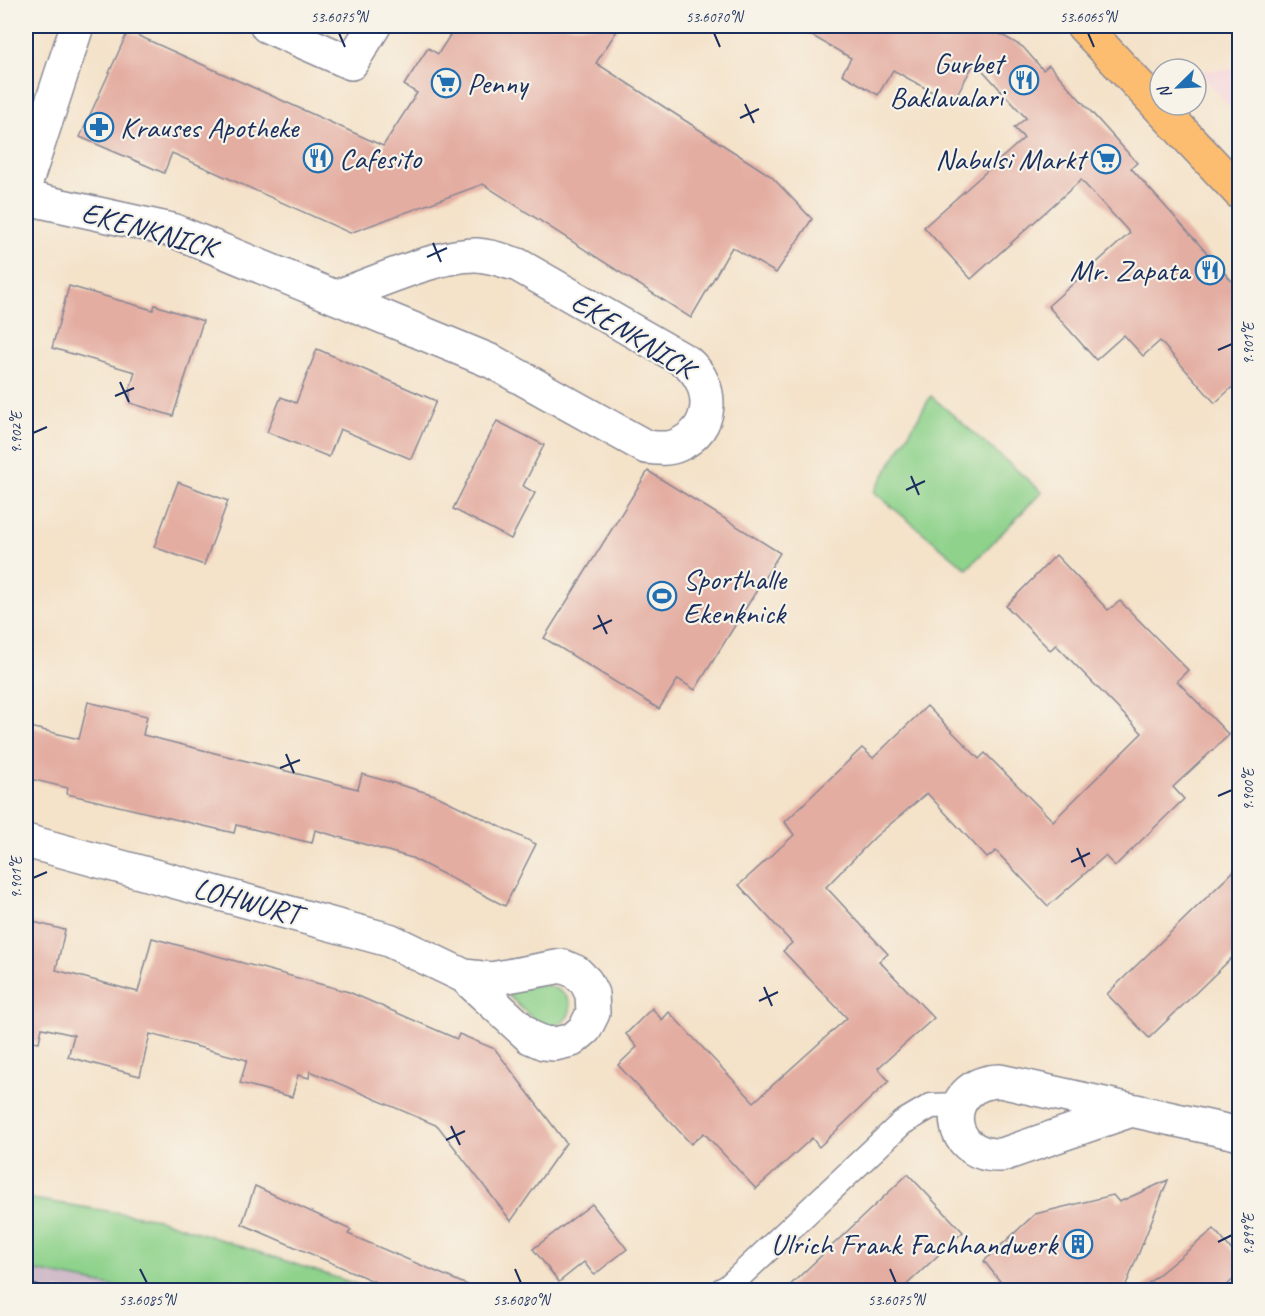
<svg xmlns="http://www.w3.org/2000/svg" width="1265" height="1316" viewBox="0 0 1265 1316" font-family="Caveat,sans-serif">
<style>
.built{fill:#f6cfd8}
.industrial{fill:#d1bdca}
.green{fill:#8ed28b;stroke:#548074;stroke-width:1.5}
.building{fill:#e4ada2}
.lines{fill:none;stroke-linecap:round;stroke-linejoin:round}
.lane-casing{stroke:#888894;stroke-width:27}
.street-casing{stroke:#888894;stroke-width:36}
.primary-casing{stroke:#888894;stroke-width:36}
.lane{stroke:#fff;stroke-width:24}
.street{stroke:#fff;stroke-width:33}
.primary{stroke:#fcbd6f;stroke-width:33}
.rail-casing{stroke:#1b2f5e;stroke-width:7}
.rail{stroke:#f7f3e8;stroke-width:4.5;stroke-dasharray:14;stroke-linecap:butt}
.ticks{fill:none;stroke:#1b2f5e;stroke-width:2}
.labels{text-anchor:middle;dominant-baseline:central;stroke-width:4.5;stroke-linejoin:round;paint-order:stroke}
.poi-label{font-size:30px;fill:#1b2f5e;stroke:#f7f3e8;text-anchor:end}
.street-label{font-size:30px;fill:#1b2f5e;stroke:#f7f3e8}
.neatline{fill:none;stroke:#1b2f5e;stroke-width:2}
.ticks-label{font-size:15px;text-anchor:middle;fill:#1b2f5e}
</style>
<rect width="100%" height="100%" fill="#f7f3e8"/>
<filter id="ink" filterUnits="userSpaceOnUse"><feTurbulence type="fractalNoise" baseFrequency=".0167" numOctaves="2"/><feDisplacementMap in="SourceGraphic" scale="12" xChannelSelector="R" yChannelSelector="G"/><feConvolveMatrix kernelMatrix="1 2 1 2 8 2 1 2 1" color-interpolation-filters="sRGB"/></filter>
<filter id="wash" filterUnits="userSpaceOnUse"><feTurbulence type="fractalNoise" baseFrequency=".008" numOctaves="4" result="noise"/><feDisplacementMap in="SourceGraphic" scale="24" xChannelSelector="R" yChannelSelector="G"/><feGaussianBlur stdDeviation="1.35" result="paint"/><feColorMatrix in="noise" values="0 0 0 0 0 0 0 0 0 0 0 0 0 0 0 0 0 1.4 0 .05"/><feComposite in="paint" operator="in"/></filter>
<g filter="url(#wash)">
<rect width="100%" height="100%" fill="#f4e2c9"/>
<!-- built -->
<path class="built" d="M1239 69H1240L1239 117 1198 71Z"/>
<!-- industrial -->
<path class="industrial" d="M26 1269 132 1290H26Z"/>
<!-- green -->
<g class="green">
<path d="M931 396 1042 492 967 569 874 492Z"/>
<path d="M541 984C591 994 567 1035 542 1024 530 1019 519 1005 509 996V991Z"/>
<path d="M26 1198 158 1219 374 1290H132L26 1269Z"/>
</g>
<g id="blocks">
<!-- building -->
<g class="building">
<path d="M456 26H620L596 63 771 176 812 219 776 273 732 247 691 318 483 184 350 233 172 153 164 173 80 137 128 31 383 146 417 93 404 85 428 48 438 54Z"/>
<path d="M795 26H995L993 30 1023 47 1043 70 1049 65 1137 163 1131 168 1239 289V381L1215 403 1160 341 1143 356 1124 335 1096 360 1048 306 1130 233 1081 180 971 279 924 227 1024 138 1014 128 1026 118 975 62 952 103 893 70 878 95 842 74 851 58Z"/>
<path d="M69 286 153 310 155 305 203 321 173 416 130 403V389L135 372 52 348Z"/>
<path d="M317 349 436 401 411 459 340 429 329 457 267 432 281 397 296 403Z"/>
<path d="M497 421 544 445 523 486 535 493 511 539 453 509Z"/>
<path d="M648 471 780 553 695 690 678 679 659 709 544 638Z"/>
<path d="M178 482 228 501 204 565 154 547Z"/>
<path d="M1056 555 1108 610 1120 601 1188 670 1177 681 1229 735 1173 787 1184 799 1115 866 1105 856 1048 906 996 851 987 858 927 793 875 837 826 887 888 954 879 961 934 1018 878 1068 889 1081 819 1147 812 1138 756 1189 704 1133 691 1144 618 1065 637 1047 626 1034 652 1008 662 1020 669 1012 754 1102 847 1018 783 951 792 943 739 885 794 835 785 822 822 786 862 748 873 758 927 706 979 759 985 753 1053 821 1142 733 1056 645 1050 650 1006 606Z"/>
<path d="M88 702 147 716 143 735 358 789 362 774 435 795 536 844 505 906 412 858 315 830 312 843 236 825 234 833 67 794 68 788 26 778V726L79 739Z"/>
<path d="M1239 866V951L1149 1038 1107 994Z"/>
<path d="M26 920 65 930 56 970 138 992 152 938 349 992 457 1039 459 1034 495 1049 566 1143 511 1221 438 1126 310 1071 309 1078 298 1075 292 1097 240 1083 247 1060 150 1034 140 1076 68 1057 74 1035 42 1028 39 1042 26 1040Z"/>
<path d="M908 1174 963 1232 901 1290H785Z"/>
<path d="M1168 1180 1124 1290H1007L984 1261 1035 1214 1113 1195 1119 1202Z"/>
<path d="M255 1186 351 1230 348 1234 479 1290H394L242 1224Z"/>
<path d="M592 1204 627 1249 594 1275 584 1262 559 1282 533 1249Z"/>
<path d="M1214 1229 1239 1259V1275L1221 1290H1140Z"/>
</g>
</g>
</g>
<g filter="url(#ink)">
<use href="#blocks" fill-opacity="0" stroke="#888894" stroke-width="1.5"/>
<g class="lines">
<!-- lane casing -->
<g class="lane-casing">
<path id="lane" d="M722 1290 728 1287 902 1123 931 1106 958 1105"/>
</g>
<!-- street casing -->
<g class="street-casing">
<g id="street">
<path d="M267 26 351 63 374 26"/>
<path d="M26 182 77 26"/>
<path d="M26 198 172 230 493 362 646 447C657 448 668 450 678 445 715 429 715 386 687 362L518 265C505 261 492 256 477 255 438 254 376 283 338 296"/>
<path d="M26 841 389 940 464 976 530 1037 544 1043 555 1044 572 1040 585 1029 593 1013 592 994 586 982 576 972 562 966 491 979 464 976"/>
<path d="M1129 1111 1002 1155C943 1158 940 1082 1000 1081L1240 1134"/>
</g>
</g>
<!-- primary casing -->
<g class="primary-casing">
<path id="primary" d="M1083 26 1240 193"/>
</g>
<!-- lane -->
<use href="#lane" class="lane"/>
<!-- street -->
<use href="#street" class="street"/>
<!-- primary -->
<use href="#primary" class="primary"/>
<!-- rail casing -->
<g class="rail-casing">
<path id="rail" d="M26 1286 45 1290"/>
</g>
<!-- rail -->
<use href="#rail" class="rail"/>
</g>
</g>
<!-- ticks -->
<path class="ticks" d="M339 33 345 47M714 33 720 47M1088 33 1094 47M745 104 754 123M740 118 759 109M433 243 441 262M427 257 447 248M1218 350 1232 344M120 382 129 402M115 396 134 388M33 433 47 427M911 476 919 495M906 490 925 481M598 615 607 634M593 629 612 620M286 754 294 773M280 768 300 760M1218 796 1232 790M1077 848 1085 867M1071 862 1090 853M33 878 47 872M764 987 772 1006M759 1001 778 992M451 1126 460 1145M446 1140 465 1131M1218 1242 1232 1235M140 1269 147 1283M515 1269 521 1283M890 1269 896 1283"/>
<!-- icons -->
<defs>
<g id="restaurant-ring" transform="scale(1.5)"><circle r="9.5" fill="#f7f3e8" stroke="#1f6fb2" stroke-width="1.5"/><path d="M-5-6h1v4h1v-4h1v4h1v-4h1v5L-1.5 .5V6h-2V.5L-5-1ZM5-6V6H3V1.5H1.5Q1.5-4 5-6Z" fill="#1f6fb2"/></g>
<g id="supermarket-ring" transform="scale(1.5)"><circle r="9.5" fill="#f7f3e8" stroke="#1f6fb2" stroke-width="1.5"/><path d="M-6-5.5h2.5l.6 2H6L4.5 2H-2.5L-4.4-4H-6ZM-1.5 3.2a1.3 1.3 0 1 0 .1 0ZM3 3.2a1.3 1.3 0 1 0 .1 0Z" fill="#1f6fb2"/></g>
<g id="pharmacy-ring" transform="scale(1.5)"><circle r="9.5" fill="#f7f3e8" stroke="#1f6fb2" stroke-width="1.5"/><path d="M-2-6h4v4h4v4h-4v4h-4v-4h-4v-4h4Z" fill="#1f6fb2"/></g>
<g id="stadium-ring" transform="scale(1.5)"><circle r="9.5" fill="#f7f3e8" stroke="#1f6fb2" stroke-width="1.5"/><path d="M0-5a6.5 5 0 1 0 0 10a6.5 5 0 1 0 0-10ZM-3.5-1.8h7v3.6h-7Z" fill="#1f6fb2"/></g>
<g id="building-ring" transform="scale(1.5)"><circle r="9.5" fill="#f7f3e8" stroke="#1f6fb2" stroke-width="1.5"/><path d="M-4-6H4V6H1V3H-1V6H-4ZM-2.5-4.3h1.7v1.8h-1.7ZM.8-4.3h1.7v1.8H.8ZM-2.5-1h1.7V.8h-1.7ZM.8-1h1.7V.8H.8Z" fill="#1f6fb2"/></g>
</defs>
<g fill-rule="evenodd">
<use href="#restaurant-ring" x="1024" y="80"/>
<use href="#supermarket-ring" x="446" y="83"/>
<use href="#pharmacy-ring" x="99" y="127"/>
<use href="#restaurant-ring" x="318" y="158"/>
<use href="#supermarket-ring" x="1106" y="159"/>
<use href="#restaurant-ring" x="1210" y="270"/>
<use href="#stadium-ring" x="662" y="596"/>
<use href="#building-ring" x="1078" y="1244"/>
</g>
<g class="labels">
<!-- poi labels -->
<g class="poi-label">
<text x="1003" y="63">Gurbet<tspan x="1003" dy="34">Baklavalari</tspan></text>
<text x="467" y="83" text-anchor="start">Penny</text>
<text x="120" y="127" text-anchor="start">Krauses Apotheke</text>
<text x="339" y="158" text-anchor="start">Cafesito</text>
<text x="1085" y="159">Nabulsi Markt</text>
<text x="1189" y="270">Mr. Zapata</text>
<text x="683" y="579" text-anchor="start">Sporthalle<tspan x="683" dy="34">Ekenknick</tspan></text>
<text x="1057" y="1244">Ulrich Frank Fachhandwerk</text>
</g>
<!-- street labels -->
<g class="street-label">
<text transform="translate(149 230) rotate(16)">EKENKNICK</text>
<text transform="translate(633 335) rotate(32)">EKENKNICK</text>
<text transform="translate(247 901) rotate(15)">LOHWURT</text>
</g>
</g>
<!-- margin -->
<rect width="1265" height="1316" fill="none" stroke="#f7f3e8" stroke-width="66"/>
<!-- north arrow -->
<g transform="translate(1178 87) rotate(246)"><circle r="28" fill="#f7f3e8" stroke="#9fa5b1" stroke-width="1.5"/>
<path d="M0-4.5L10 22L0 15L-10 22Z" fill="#1f6fb2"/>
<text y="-9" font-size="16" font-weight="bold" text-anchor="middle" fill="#1b2f5e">N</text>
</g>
<rect x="33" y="33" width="1199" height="1250" class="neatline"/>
<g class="ticks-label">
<text x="339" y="22">53.6075°N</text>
<text x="714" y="22">53.6070°N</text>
<text x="1088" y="22">53.6065°N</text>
<text transform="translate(1248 344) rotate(-90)" y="5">9.901°E</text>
<text transform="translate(16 433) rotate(-90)" y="5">9.902°E</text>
<text transform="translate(1248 790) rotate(-90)" y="5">9.900°E</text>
<text transform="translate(16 878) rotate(-90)" y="5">9.901°E</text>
<text transform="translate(1248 1235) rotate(-90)" y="5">9.899°E</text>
<text x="147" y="1305">53.6085°N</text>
<text x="521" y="1305">53.6080°N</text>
<text x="896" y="1305">53.6075°N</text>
</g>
</svg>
